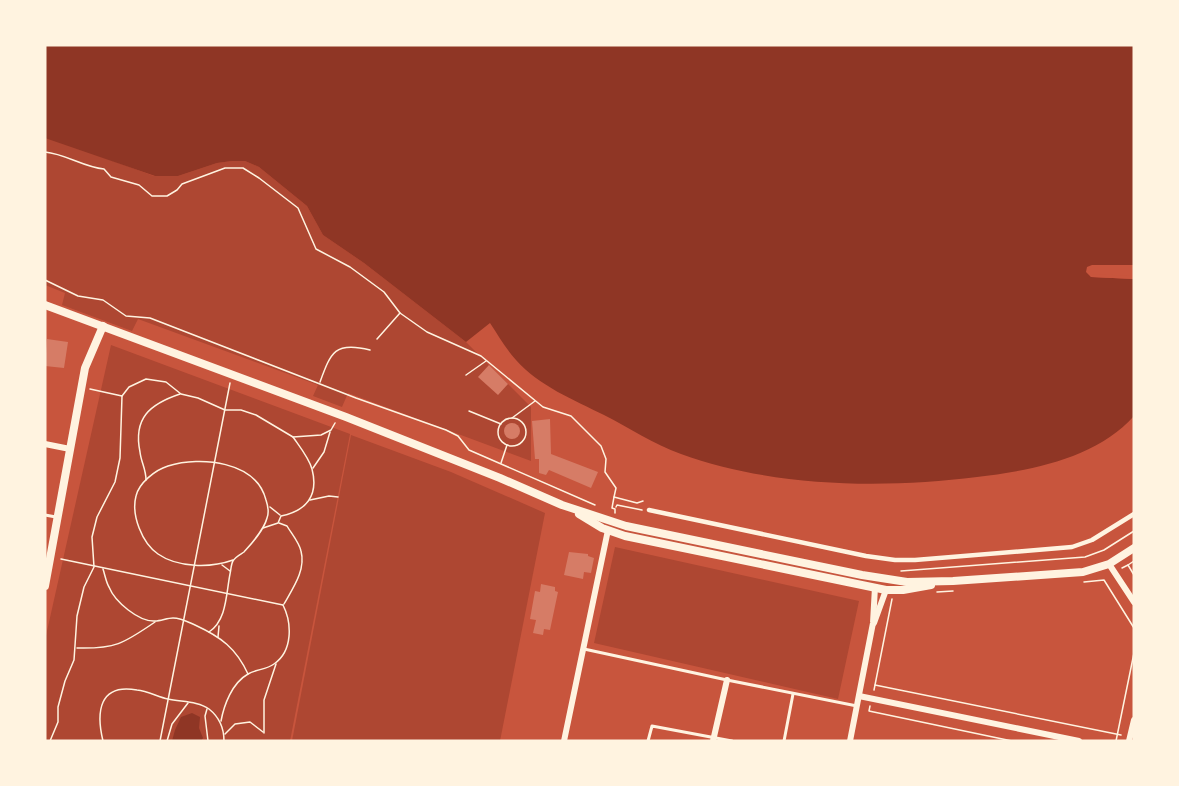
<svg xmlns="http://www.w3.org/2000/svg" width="1179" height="786" viewBox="0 0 1179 786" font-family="Inter,sans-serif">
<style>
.green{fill:#ae4732}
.water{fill:#8f3625}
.pier{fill:#c8553d}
.building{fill:#d67c66}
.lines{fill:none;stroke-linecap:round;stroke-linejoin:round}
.path{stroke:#fff3e0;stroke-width:1.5}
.service{stroke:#fff3e0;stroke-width:3}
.pedestrian{stroke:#fff3e0;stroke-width:4.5}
.minor{stroke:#fff3e0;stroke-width:6}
.tertiary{stroke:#fff3e0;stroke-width:8}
</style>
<rect width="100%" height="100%" fill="#c8553d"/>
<!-- green -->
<g class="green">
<path d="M47 137 154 176H178L217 163 232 161H245L259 167 307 206 323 235 364 263 466 342 531 407V461L348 393 342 407 313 396 318 385 138 319 132 331 62 305 65 293 45 285V138Z"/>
<path d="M111 345 350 434 290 741H45V640Z"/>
<path d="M351 435 451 472 545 513 500 741H292Z"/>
<path d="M615 547 859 601 838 699 594 643Z"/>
</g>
<!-- water -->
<g class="water">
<path d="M45 45H1134V265L1087 267 1091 277 1134 279V416C1097 458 1030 471 977 477 881 489 772 487 681 454 653 444 630 428 604 415 574 400 539 386 516 360 506 349 498 335 490 323L466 342 364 263 323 235 307 206 259 167 245 161H232L217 163 178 176H155L45 138Z"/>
<path d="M192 713 200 717 199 728 203 738 201 741H172L175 730 181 717Z"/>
</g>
<!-- pier -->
<path class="pier" d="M1092 265H1134V268H1093L1089 271 1092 274 1134 276V279L1091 277 1086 272 1087 267Z"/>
<!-- building -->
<g class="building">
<path d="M47 339 68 342 64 368 45 366Z"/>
<path d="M489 365 508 384 498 395 478 377Z"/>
<path d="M550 419 551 454 598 472 591 488 549 470 546 475 539 473V459H535L532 421Z"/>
<circle cx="512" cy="431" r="8"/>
<path d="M569 552 588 554V556L594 558 591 573 584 572 583 579 564 575Z"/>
<path d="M541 584 555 587V591L558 592 550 630 544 629 543 635 533 633 536 620 530 619 535 591 540 592Z"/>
</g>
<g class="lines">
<!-- path -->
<g class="path">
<path d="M45 152C66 154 83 167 104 169L111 177 139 185 152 196H167L177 190 182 184 225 168H243L259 178 298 208 316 249 350 267 384 292 400 313 377 339"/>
<path d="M45 280 78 296 103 300 126 316 150 318 356 398 446 430 458 436 469 450 595 505"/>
<path d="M400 313 427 332 481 356 543 407 571 416 601 446 606 459 605 472 616 488 614 497"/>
<path d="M466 375 486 361"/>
<path d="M320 382C331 352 335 341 370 350"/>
<path d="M90 389 122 396 129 387 146 379 166 382 181 394 198 398 225 410H241L256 415 293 437 321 435 331 430 335 423"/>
<path d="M469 411 501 424"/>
<path d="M512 418 535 401"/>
<circle cx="512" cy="432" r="14"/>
<path d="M501 463 507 445"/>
<path d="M313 468 324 452 330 432"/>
<path d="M146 480C146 469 141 462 140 452 133 418 150 404 180 394"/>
<path d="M310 500 329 496 338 497"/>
<path d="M270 507 280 515"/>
<path d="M616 507 617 505 642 510"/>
<path d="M615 513V509L612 508 614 497 637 503 643 501"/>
<path d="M279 523 287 526C291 533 299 542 301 551 306 570 293 588 284 604"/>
<path d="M263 528 278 523 281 516C306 511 319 496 312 469 309 458 300 447 293 437"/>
<path d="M61 559 283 605"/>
<path d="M222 565 230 571"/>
<path d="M1128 565 1134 561"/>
<path d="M1122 568 1128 565 1134 575"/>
<path d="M103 569C105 575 106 582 109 587 115 602 139 622 155 621 161 621 167 618 173 618 181 618 188 622 195 625 221 637 236 648 248 674"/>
<path d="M901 571 1085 557 1104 550 1134 531"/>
<path d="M1084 582 1104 580 1134 628"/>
<path d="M937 592 953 591"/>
<path d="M209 632C227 620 226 594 230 574 231 570 231 564 233 561 235 557 241 554 244 552 252 543 264 530 267 518 269 513 268 506 266 500 256 461 201 456 168 466 155 470 139 483 136 496 131 515 142 543 158 554 178 568 211 568 233 560"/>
<path d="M218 637 219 626"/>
<path d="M77 648C115 649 123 644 155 622"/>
<path d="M875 685 892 599"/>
<path d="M874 690 875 685 1121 735"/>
<path d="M870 706 869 711 1012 741"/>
<path d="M207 709 205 716 208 741"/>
<path d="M221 721C224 705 232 683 248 674 256 669 266 670 274 664 293 651 292 623 283 605"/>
<path d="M264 733V700L276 664"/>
<path d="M225 734 235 724 250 722 263 732"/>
<path d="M50 741 58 722V707L65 681 74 660 77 616 84 587 94 567 92 537 97 517 115 482 120 458 122 396"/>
<path d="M103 741C96 712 99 683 137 690 148 691 158 697 168 699 181 702 198 701 209 709 219 717 224 727 224 741"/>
<path d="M160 741 230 383"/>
<path d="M167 741 172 724 188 703"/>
<path d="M1116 741 1134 653"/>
</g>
<!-- service -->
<g class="service">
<path d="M45 515 56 517"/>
<path d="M584 649 727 680 857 706"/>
<path d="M648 741 652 726 732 741"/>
<path d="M784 741 793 694"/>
</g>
<!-- pedestrian -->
<path class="pedestrian" d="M649 510 866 556 895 560H915L1072 547 1092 540 1134 514"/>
<!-- minor -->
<g class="minor">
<path d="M45 444 70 449"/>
<path d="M1109 564 1134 602"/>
<path d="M874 623 886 590"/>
<path d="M859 696 1079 741"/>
<path d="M564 741 608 530"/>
<path d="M713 741 727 680"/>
<path d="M850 741 873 623 875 587"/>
<path d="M1129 741 1134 720"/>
</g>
<!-- tertiary -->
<g class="tertiary">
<path d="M45 305 346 417 500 478 562 505 626 526 862 575 907 582 953 581 1083 572 1109 564 1134 548"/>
<path d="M579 514 602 528 625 536 886 590H903L931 585"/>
<path d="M45 586 85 368 103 326"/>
</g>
</g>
<!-- border -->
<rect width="1179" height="786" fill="none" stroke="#fff3e0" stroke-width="93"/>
</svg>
